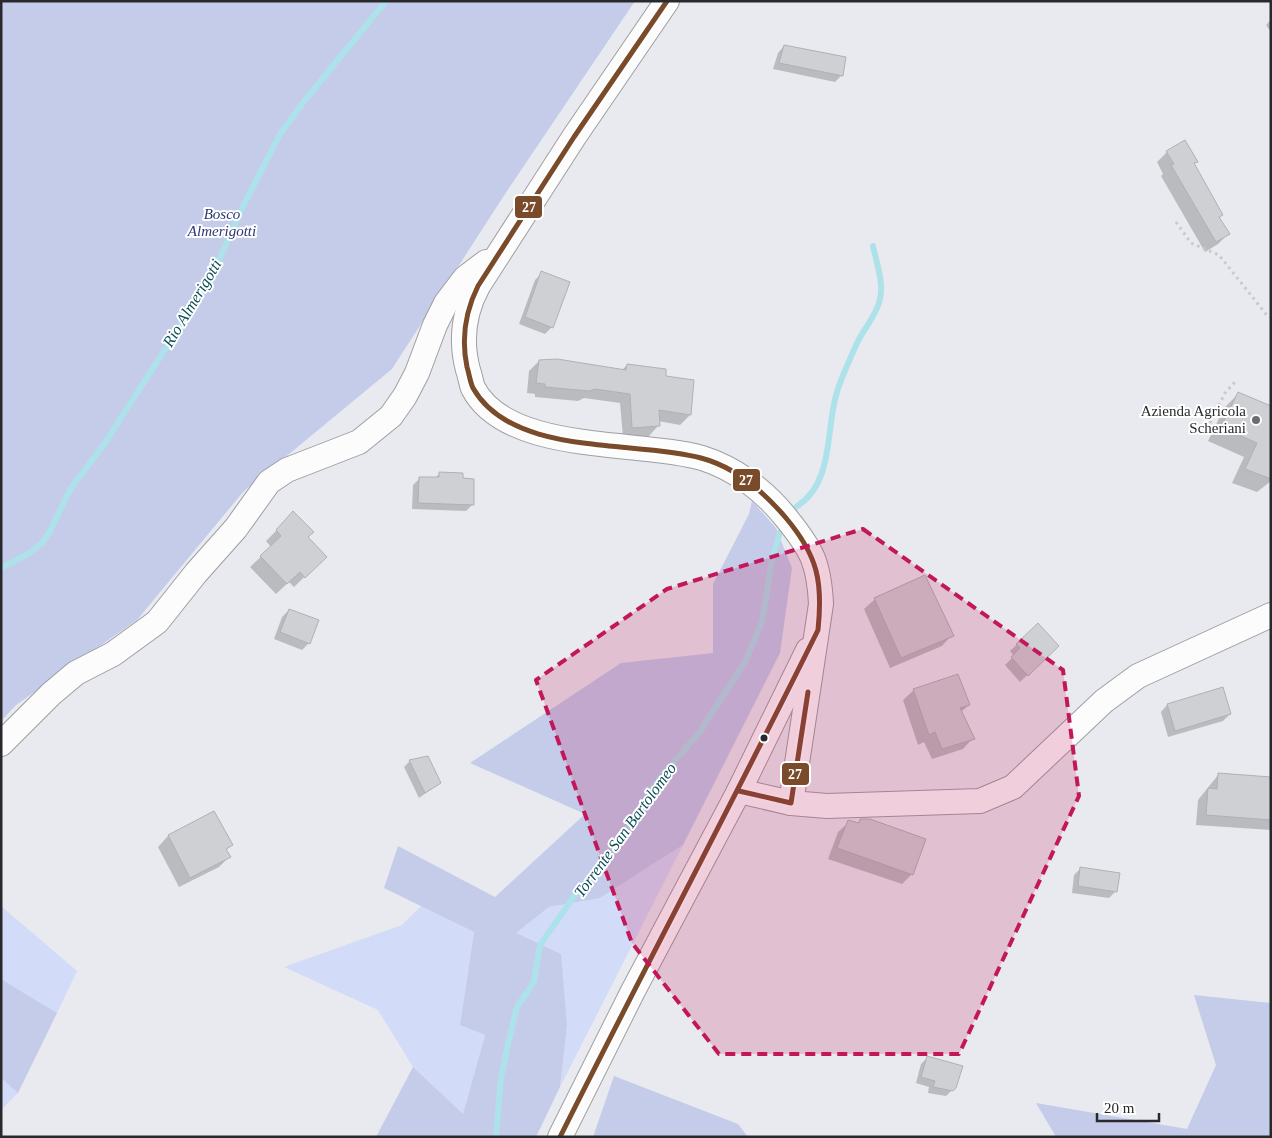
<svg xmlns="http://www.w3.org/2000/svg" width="1272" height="1138" viewBox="0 0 1272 1138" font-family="Georgia,serif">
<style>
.green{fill:#d2dbf8}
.forest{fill:#c4ccea}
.shadow{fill:#0003}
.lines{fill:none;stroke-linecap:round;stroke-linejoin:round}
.stream{stroke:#aee2ea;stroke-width:6}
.building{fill:#cfd0d3;stroke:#b0b1b4}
.minor-casing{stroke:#9e9fa2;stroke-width:26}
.path{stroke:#c7c9ca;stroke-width:3;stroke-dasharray:2.5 4;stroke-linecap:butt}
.minor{stroke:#fcfcfd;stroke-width:24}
.bus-1-casing{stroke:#fff;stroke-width:9}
.bus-1{stroke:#7a4b2a;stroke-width:5}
.marked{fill:#c2185b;fill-opacity:0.2;stroke:#c2185b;stroke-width:4;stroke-dasharray:10 6;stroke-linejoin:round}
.poi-dot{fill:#6c6d70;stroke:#fff;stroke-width:2}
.bus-dot{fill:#28292c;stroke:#fff;stroke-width:2}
.labels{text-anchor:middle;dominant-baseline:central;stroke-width:4;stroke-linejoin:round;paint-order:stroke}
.park-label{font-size:15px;font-style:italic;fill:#2b3673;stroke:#fff}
.poi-label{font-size:15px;fill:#28292c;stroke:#fff;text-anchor:end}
.water-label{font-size:16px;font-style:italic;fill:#084d54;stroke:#fff}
.line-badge{stroke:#fff;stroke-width:2}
.badge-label{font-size:14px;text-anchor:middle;font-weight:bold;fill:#fff}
</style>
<rect width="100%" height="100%" fill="#e9eaef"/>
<!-- green -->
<g class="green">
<path d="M683 845 560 1087 567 1026 516 933 549 907 600 898Z"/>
<path d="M1 906 77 971 57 1013 1 979Z"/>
<path d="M421 906 474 932 460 1025 485 1035 463 1115 413 1067 378 1010 284 967 402 925Z"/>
<path d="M1 1078 18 1093 1 1110Z"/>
</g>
<!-- forest -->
<g class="forest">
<path d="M1 1H635L505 194 392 369 243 492 137 620 16 705 1 721Z"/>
<path d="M752 501 776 528 792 568 780 653 683 845 600 898 549 907 516 933 561 954 567 1026 560 1087 536 1137H376L413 1067 463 1114 485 1035 460 1025 474 932 384 888 398 846 495 897 585 814 470 763 621 663 713 653V584L749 514Z"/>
<path d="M1 979 57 1013 18 1093 1 1078Z"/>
<path d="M1194 995 1271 1003V1137H1056L1036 1103 1187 1129 1216 1065Z"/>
<path d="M614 1076 738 1124 748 1137H593Z"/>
</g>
<!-- shadow -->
<g class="shadow">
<path d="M1271 20V32L1266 25Z"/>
<path d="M784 46 842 75 835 82 773 69 778 53Z"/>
<path d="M1167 152 1196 162 1193 164 1222 215 1218 218 1228 234 1218 244 1205 252 1161 176 1163 174 1157 162Z"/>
<path d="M542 273 552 327 545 334 519 324 535 280Z"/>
<path d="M539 361 622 370 627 365 664 377 690 415 680 425 658 421V426L649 436 623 437 620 403 584 398 578 401 535 397V394L527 393 529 371Z"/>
<path d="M1238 394 1271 408V481L1257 492 1232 483 1244 457 1208 441 1224 408Z"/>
<path d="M439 474 462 480 473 504 466 511 412 509 413 485 420 478H435Z"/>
<path d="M283 524 307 537 325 557 294 587 289 582 276 594 250 567 271 547 266 541Z"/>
<path d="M875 599 952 635 942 646 890 668 864 609Z"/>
<path d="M289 610 309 643 302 650 274 639 282 617Z"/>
<path d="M1038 625 1051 653 1020 682 1005 665 1014 656 1010 651Z"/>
<path d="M914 690 969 705 961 712 973 738 963 749 932 759 924 742 918 745 903 700Z"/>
<path d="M1167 705 1230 714 1223 721 1168 737 1161 712Z"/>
<path d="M410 761 440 783 419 798 404 767Z"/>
<path d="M1218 775 1271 779V830L1196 825 1198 800Z"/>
<path d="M213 812 231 845 226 850 229 857 219 867 179 887 158 847 168 836Z"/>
<path d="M861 820 912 874 902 884 828 859 838 832 849 822 858 824Z"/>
<path d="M1081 868 1116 891 1109 898 1072 893 1074 875Z"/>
<path d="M927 1058 955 1087 946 1096 928 1093 929 1087 916 1083 921 1064Z"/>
</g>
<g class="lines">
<!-- stream -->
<g class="stream">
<path d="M796 507C835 483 825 429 837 392 841 378 851 357 857 343 864 328 877 315 880 299 884 283 876 261 873 246"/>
<path d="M1 568 28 554 42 543 50 531 71 488 105 443 212 276 241 210 280 134 305 100 386 1"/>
<path d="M496 1137 501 1077 509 1040 517 1007 534 982 540 945 575 895 618 844 653 786 699 733 745 662 762 622 772 560 780 532"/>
</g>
</g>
<!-- building -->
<g class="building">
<path d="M784 45 846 57 843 76 779 63Z"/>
<path d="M1185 140 1198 162 1194 163 1223 215 1219 217 1230 234 1216 242 1171 165 1174 164 1166 151Z"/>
<path d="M541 271 570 282 553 328 525 317Z"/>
<path d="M557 359 626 370 627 364 666 369V376L694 380 691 415 659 410 660 426 632 428 630 394 595 389 589 391 545 387V384L536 383 539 360Z"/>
<path d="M1238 392 1271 406V479L1245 469 1257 443 1221 427Z"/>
<path d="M439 472 463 473V478L474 479V505L418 503 419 477H439Z"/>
<path d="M293 511 314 532 308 537 327 557 305 578 300 572 287 584 260 556 281 536 276 530Z"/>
<path d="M925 575 954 636 901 658 874 598Z"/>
<path d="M289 609 319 620 310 644 280 632Z"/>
<path d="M1038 623 1059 646 1028 676 1011 657 1020 648 1016 644Z"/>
<path d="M958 674 970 705 960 708 975 739 942 749 935 732 929 735 913 689Z"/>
<path d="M1223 687 1231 714 1175 731 1167 704Z"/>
<path d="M428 756 441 783 425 793 409 760Z"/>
<path d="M1218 773 1271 777V820L1206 815 1208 788 1217 789Z"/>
<path d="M214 811 233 845 226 849 231 857 190 878 168 835Z"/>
<path d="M860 819H870L926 839 913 875 837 848 848 820 859 823Z"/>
<path d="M1080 867 1120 873 1117 892 1078 886Z"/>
<path d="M927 1056 963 1066 956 1088 953 1091 933 1087 935 1081 921 1077Z"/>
</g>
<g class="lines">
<!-- minor casing -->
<g class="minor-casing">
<g id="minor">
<path d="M667 1 574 137 478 286C464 312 460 340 468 370 470 375 471 383 473 388 507 454 639 440 702 458 735 468 766 492 787 519 812 550 819 563 821 604L791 803"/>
<path d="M1 744 51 694 76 673 113 654 157 622 196 573 236 528 269 482 287 470 359 442 391 416 405 396 417 373 435 325 446 303 465 278 486 262"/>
<path d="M739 791 791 803 827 806 980 801 1013 787 1104 701 1138 676 1271 615"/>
<path d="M560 1137 633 991 739 791 808 650"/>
</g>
</g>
<!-- path -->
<g class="path">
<path d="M1176 222 1191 243 1219 255 1266 314 1271 317"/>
<path d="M1210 423 1225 393 1235 382"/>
</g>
<!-- minor -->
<use href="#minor" class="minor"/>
<!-- bus-1 casing -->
<g class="bus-1-casing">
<g id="bus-1">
<path d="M739 791 791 803 808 692"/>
<path d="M560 1137C645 967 734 800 818 630 823 582 818 556 786 518 764 492 735 467 701 458 635 440 512 457 473 388 470 382 469 373 467 367 461 338 465 312 478 286L574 137 667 1"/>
</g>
</g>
<!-- bus-1 -->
<use href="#bus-1" class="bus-1"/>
</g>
<!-- marked area -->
<path class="marked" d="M863 529 1063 670 1079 796 959 1054H719L632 943 536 680 667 589Z"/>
<!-- markers -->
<circle class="poi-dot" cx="1256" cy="420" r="5"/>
<circle class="bus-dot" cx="764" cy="738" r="4.5"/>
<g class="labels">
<!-- park labels -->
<g class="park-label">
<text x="222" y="214">Bosco<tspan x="222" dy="17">Almerigotti</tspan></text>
</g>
<!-- poi labels -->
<g class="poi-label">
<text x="1246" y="411">Azienda Agricola<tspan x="1246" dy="17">Scheriani</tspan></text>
</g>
<!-- water labels -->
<g class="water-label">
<text transform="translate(192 303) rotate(-59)">Rio Almerigotti</text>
<text transform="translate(625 830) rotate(-54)">Torrente San Bartolomeo</text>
</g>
</g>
<g class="line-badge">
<rect x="514" y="195" width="29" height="24" rx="5" fill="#7a4b2a"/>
<rect x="732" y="468" width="29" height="24" rx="5" fill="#7a4b2a"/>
<rect x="781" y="762" width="29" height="24" rx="5" fill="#7a4b2a"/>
</g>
<g class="badge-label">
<text x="529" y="212">27</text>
<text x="746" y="485">27</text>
<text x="795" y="779">27</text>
</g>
<!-- border -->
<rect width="1272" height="1138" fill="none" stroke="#28292c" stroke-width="5"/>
<!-- scale -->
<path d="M1097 1113v8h62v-8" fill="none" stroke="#28292c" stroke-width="2.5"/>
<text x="1104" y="1113" font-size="15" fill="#28292c" stroke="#ffffff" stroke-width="4" paint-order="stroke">20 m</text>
</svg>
